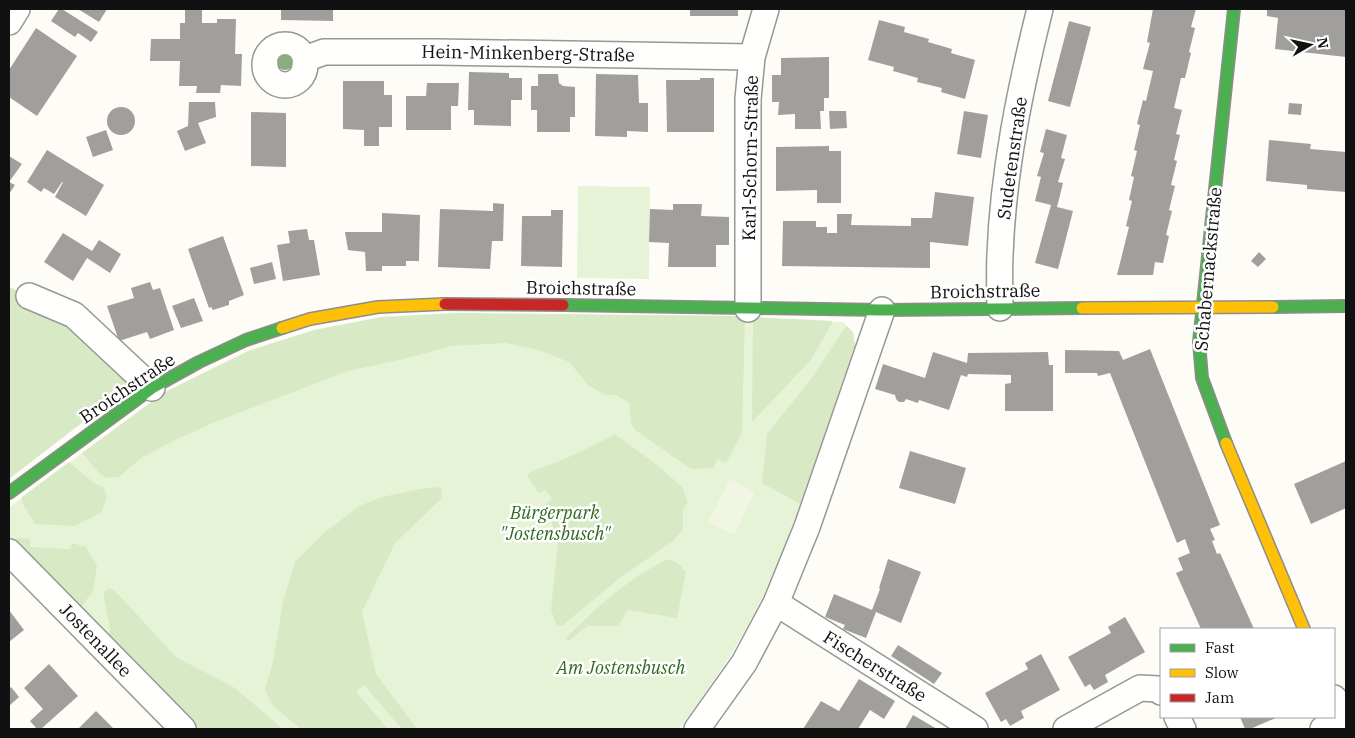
<svg xmlns="http://www.w3.org/2000/svg" width="1355" height="738" viewBox="0 0 1355 738" font-family="'IBM Plex Serif',serif">
<style>
.green{fill:#e7f3d7}
.forest{fill:#d8eac5}
.pitch{fill:#f0f6e1}
.building{fill:#a19f9c}
.lines{fill:none;stroke-linecap:round;stroke-linejoin:round}
.street-casing{stroke:#979795;stroke-width:28}
.fast-casing{stroke:#8e8d8b;stroke-width:14}
.slow-casing{stroke:#8e8d8b;stroke-width:14}
.jam-casing{stroke:#8e8d8b;stroke-width:14}
.street{stroke:#fffffe;stroke-width:25}
.fast{stroke:#4caf50;stroke-width:11}
.slow{stroke:#ffc107;stroke-width:11}
.jam{stroke:#c62828;stroke-width:11}
.tree{fill:#8cac80}
.labels{text-anchor:middle;dominant-baseline:central;stroke-width:5;stroke-linejoin:round;paint-order:stroke}
.street-label{font-size:18px;fill:#111;stroke:#fff}
.park-label{font-size:18px;font-style:italic;fill:#2f6b1f;stroke:#fff}
</style>
<rect width="100%" height="100%" fill="#fdfcf7"/>
<!-- green -->
<g class="green">
<path d="M578 186 650 187 649 279 577 278Z"/>
<path d="M381 317 843 322 853 332 855 345C826 428 801 514 764 594 741 642 711 687 679 729H195L9 541V507L165 392Z"/>
</g>
<!-- forest -->
<g class="forest">
<path d="M9 287 19 291 82 334 131 385 9 479Z"/>
<path d="M457 313 745 316 742 433 726 463 718 459 713 468 691 469 635 430 631 424 629 403 616 395H605L589 386 569 362 539 350 506 343 451 346 404 359 348 371 220 420 177 439 141 458 119 477 107 478 99 473 82 453 165 392 248 351 314 330 381 317Z"/>
<path d="M753 317 833 321 811 360 752 422Z"/>
<path d="M846 326 853 332 855 345 800 504 762 483 767 434 811 379Z"/>
<path d="M615 434 661 468 682 487 688 502 683 509V529L673 541 621 577 563 625 557 626 551 610 558 543 546 504 552 499 546 490 539 493 527 476C531 471 537 469 544 467 569 458 591 447 615 434Z"/>
<path d="M69 462 94 483 103 487 107 495 102 512 75 526 35 524 22 502V497Z"/>
<path d="M441 487 442 498 395 543 362 612 376 674 417 729H402L364 685 356 692 388 729H301L273 706 265 690 273 662 283 602 295 562 324 533 359 506 382 497 420 489Z"/>
<path d="M21 538 30 539V547L70 549 72 543 86 547 97 566 93 591 78 611 9 541Z"/>
<path d="M668 559 678 563 686 572 677 618 628 610 618 626H587L569 641 566 638C597 607 628 578 668 559Z"/>
<path d="M110 588 118 594 176 657 235 688 283 729H195L108 642C114 624 103 609 104 592Z"/>
</g>
<!-- pitch -->
<path class="pitch" d="M730 479 755 492 734 535 708 522Z"/>
<!-- building -->
<g class="building">
<path d="M59 9H62L98 32 91 42 78 33 75 37 51 21Z"/>
<path d="M78 9H107L99 22Z"/>
<path d="M185 9H202V23H217V19H236L235 54H242L241 86 221 85 220 93H196L197 86H179L180 61H150L151 39H180V23H185Z"/>
<path d="M281 9H333V21L281 20Z"/>
<rect x="690" y="9" width="48" height="7"/>
<path d="M1153 9H1196L1191 27 1195 28 1189 52 1191 53 1185 78H1181L1174 108 1182 110 1176 134 1180 135 1174 160 1177 161 1171 185 1175 186 1169 210 1172 211 1166 235 1169 236 1163 263 1155 262 1153 275H1117L1129 227 1126 226 1132 201 1129 200 1134 177 1131 176 1137 151 1134 150 1140 125 1137 124 1143 100 1146 101 1153 71 1143 69 1150 43 1147 42Z"/>
<path d="M1267 9H1346V57L1275 49 1278 18 1267 16Z"/>
<path d="M879 20 905 27 904 32 929 39 928 42 952 49 951 53 975 60 965 99 941 92 942 88 917 82 918 78 893 71 894 67 868 60Z"/>
<path d="M1069 21 1091 27 1070 107 1048 101Z"/>
<path d="M36 28 77 56 37 116 9 97V70Z"/>
<path d="M829 57V98H824V111H820L821 129H795V114L778 115 779 102H772V75H781V58Z"/>
<path d="M469 72 509 73V78H522V100H511V126L474 125V110H468Z"/>
<path d="M538 74H558L559 83 563 86 575 87V117H570V132H537V110H531V86H538Z"/>
<path d="M596 74 638 75 639 103H648V132L627 131V137L595 136Z"/>
<path d="M700 78H714V132H667L666 80H700Z"/>
<path d="M343 81H384V95H392V127H379V146H364V130L343 129Z"/>
<path d="M427 83H459L458 106H451V130H406V96H426Z"/>
<path d="M189 102H215L216 117 198 123 206 143 185 151 177 131 188 126Z"/>
<path d="M1289 103 1302 104 1301 115 1288 114Z"/>
<circle cx="121" cy="121" r="14"/>
<path d="M829 111H846L847 128 830 129Z"/>
<path d="M964 111 988 115 981 158 957 154Z"/>
<path d="M251 112 286 113V167L251 166Z"/>
<path d="M1046 129 1067 135 1061 158 1065 159 1058 182 1063 183 1057 207 1073 211 1058 269 1035 263 1051 205 1035 201 1041 177 1037 176 1044 153 1040 152Z"/>
<path d="M106 130 113 150 93 157 86 137Z"/>
<path d="M1269 140 1311 144 1310 149 1346 152V192L1307 189V185L1266 181Z"/>
<path d="M829 146V151H841V203H817V190L776 191V147Z"/>
<path d="M47 150 104 185 86 216 55 197 63 182H62L54 194 44 188 41 192 27 182Z"/>
<path d="M9 156 22 164 9 182 15 185 9 194Z"/>
<path d="M935 192 974 197 968 246 930 242V268L782 266 783 221H816V227H827V233H837V214H852L851 225 911 226V218H932Z"/>
<path d="M493 203 504 204 503 241H492L490 269 438 267 440 209 493 211Z"/>
<path d="M673 204H702L701 216 729 217V245H716V267H668L669 243 649 242 650 209 673 210Z"/>
<path d="M551 210H563L562 267 521 266 522 216H551Z"/>
<path d="M382 213 420 215 419 261H406V266H382V271H366L365 252 348 250 345 232H382Z"/>
<path d="M307 229 309 240H314L320 275 283 281 277 245 290 243 288 231Z"/>
<path d="M63 233 92 251 99 240 121 254 110 273 87 258 73 281 44 262Z"/>
<path d="M223 236 244 295 229 301V305L213 310 211 307 209 308 188 249Z"/>
<path d="M1259 252 1266 259 1258 267 1251 261Z"/>
<path d="M272 262 276 279 254 284 250 268Z"/>
<path d="M150 282 153 290 160 288 174 330 150 339 147 332 119 341 107 306 134 298 131 288Z"/>
<path d="M194 298 203 321 181 328 172 306Z"/>
<path d="M1150 349 1220 525 1210 529 1215 540 1212 541 1217 554 1220 553 1254 629H1201L1176 573 1183 570 1178 558 1190 553 1185 539 1177 543 1110 373 1098 376 1097 373H1065V350L1119 351 1123 360Z"/>
<path d="M933 352 967 363 968 353 1048 352 1049 365H1053V411H1005V384L1011 383V375L968 374 967 377 961 375 949 410 919 400 918 403 906 399 904 402H899L896 399 895 395 875 389 883 364 925 378Z"/>
<path d="M910 451 966 468 955 504 899 488Z"/>
<path d="M1346 461V508L1311 524 1294 484Z"/>
<path d="M888 559 921 572 901 623 876 612 866 638 843 629 845 625 825 617 834 594 872 610 880 589 879 588Z"/>
<path d="M9 610 24 630 9 642Z"/>
<path d="M1125 617 1145 652 1105 675 1108 682 1094 690 1090 684 1085 687 1068 657 1111 633 1108 627Z"/>
<path d="M898 645 942 673 934 684 891 656Z"/>
<path d="M1041 654 1060 690 1021 711 1024 718 1010 726 1006 719 1001 722 985 693 1028 669 1025 663Z"/>
<path d="M49 664 78 696 41 729H37L30 721 43 709 24 688Z"/>
<path d="M859 679 895 701 884 719 870 710 858 729H803L821 701 839 711Z"/>
<path d="M11 687 19 697 9 706V689Z"/>
<path d="M96 711 114 729H78Z"/>
<path d="M913 715 937 729H905Z"/>
<path d="M1240 717H1278L1250 729H1245Z"/>
</g>
<g class="lines">
<!-- street casing -->
<g class="street-casing">
<g id="street">
<path d="M9 22 17 9"/>
<circle cx="285" cy="65" r="20"/>
<path d="M305 59 324 52H438L752 57"/>
<path d="M29 296 74 315 152 388"/>
<path d="M1000 308C1000 291 999 273 1000 255 1003 172 1020 89 1040 9"/>
<path d="M748 309V99L752 57 766 9"/>
<path d="M9 552 183 729"/>
<path d="M776 603 975 729"/>
<path d="M1334 698 1346 726"/>
<path d="M1177 717 1183 729"/>
<path d="M697 729 744 663 776 603 807 527 882 310"/>
<path d="M1066 729 1140 688 1158 689 1161 692"/>
<path d="M1323 729 1341 714"/>
</g>
</g>
<!-- fast casing -->
<g class="fast-casing">
<g id="fast">
<path d="M563 305 882 310 1082 308"/>
<path d="M1273 307 1346 306"/>
<path d="M1226 443 1202 378 1199 342 1234 9"/>
<path d="M9 493 152 388 199 362 246 340 282 328"/>
</g>
</g>
<!-- slow casing -->
<g class="slow-casing">
<g id="slow">
<path d="M1082 308 1273 307"/>
<path d="M282 328 310 319 378 307 445 304"/>
<path d="M1226 443 1304 629"/>
</g>
</g>
<!-- jam casing -->
<g class="jam-casing">
<path id="jam" d="M445 304 563 305"/>
</g>
<!-- street -->
<use href="#street" class="street"/>
<!-- fast -->
<use href="#fast" class="fast"/>
<!-- slow -->
<use href="#slow" class="slow"/>
<!-- jam -->
<use href="#jam" class="jam"/>
</g>
<!-- trees -->
<circle class="tree" cx="285" cy="62" r="8"/>
<g class="labels">
<!-- street labels -->
<g class="street-label">
<text transform="translate(528 53) rotate(1)">Hein-Minkenberg-Straße</text>
<text transform="translate(750 158) rotate(-89)">Karl-Schorn-Straße</text>
<text transform="translate(1012 158) rotate(-82)">Sudetenstraße</text>
<text transform="translate(1208 269) rotate(-85)">Schabernackstraße</text>
<text transform="translate(581 288) rotate(1)">Broichstraße</text>
<text transform="translate(985 291) rotate(-1)">Broichstraße</text>
<text transform="translate(127 388) rotate(-34)">Broichstraße</text>
<text transform="translate(96 640) rotate(46)">Jostenallee</text>
<text transform="translate(875 666) rotate(32)">Fischerstraße</text>
</g>
<!-- park labels -->
<g class="park-label">
<text x="555" y="512">Bürgerpark<tspan x="555" dy="21">"Jostensbusch"</tspan></text>
<text x="621" y="667">Am Jostensbusch</text>
</g>
</g>
<!-- border -->
<rect width="1355" height="738" fill="none" stroke="#111111" stroke-width="20"/>
<!-- legend -->
<rect x="1160" y="628" width="175" height="90" fill="#ffffff" stroke="#a0a0a0"/>
<rect x="1170" y="644" width="25" height="8" fill="#4caf50" stroke="#a0a0a0"/>
<text x="1205" y="653" font-size="15" fill="#111111">Fast</text>
<rect x="1170" y="669" width="25" height="8" fill="#ffc107" stroke="#a0a0a0"/>
<text x="1205" y="678" font-size="15" fill="#111111">Slow</text>
<rect x="1170" y="694" width="25" height="8" fill="#c62828" stroke="#a0a0a0"/>
<text x="1205" y="703" font-size="15" fill="#111111">Jam</text>
<!-- north arrow -->
<g transform="translate(1310 45) rotate(81)" stroke="#ffffff" stroke-width="4" paint-order="stroke">
<path d="M0-4L9 19L0 12L-9 19Z" fill="#111111"/>
<text y="-8" font-size="14" font-weight="bold" text-anchor="middle" fill="#111111">N</text>
</g>
</svg>
